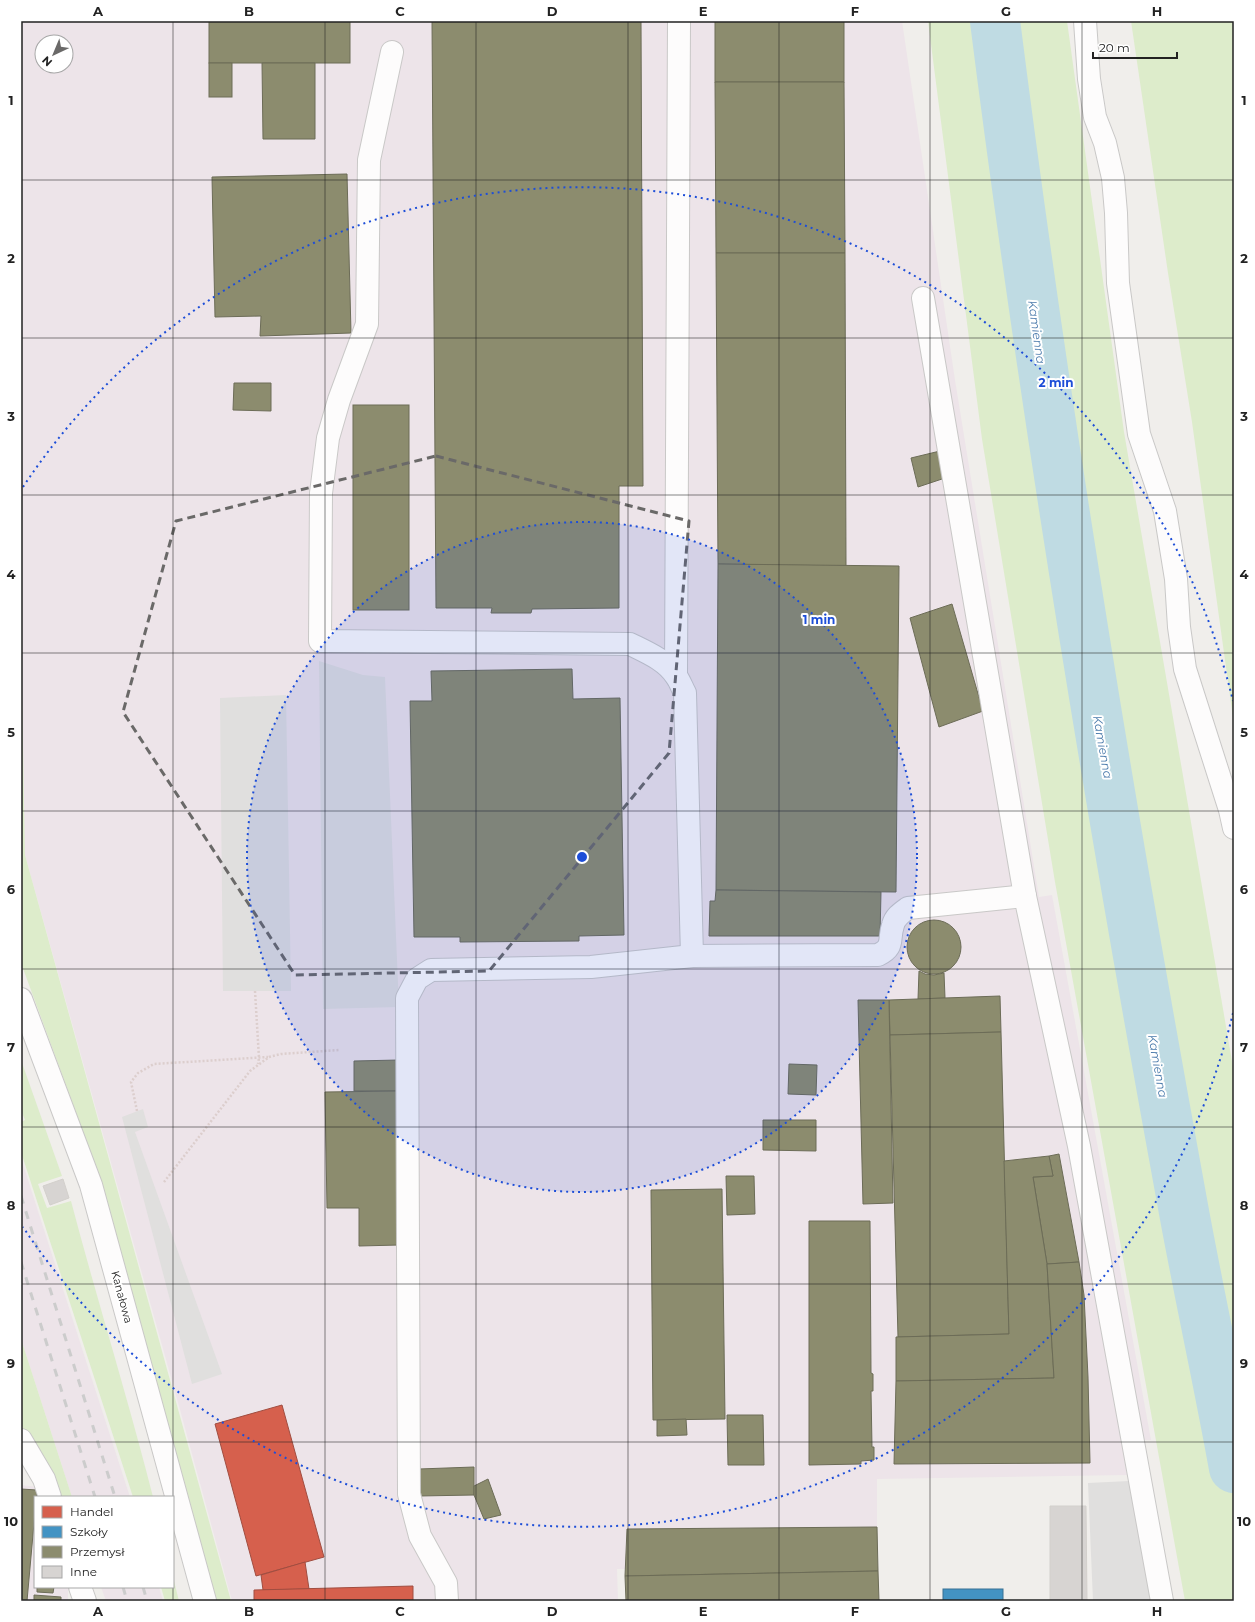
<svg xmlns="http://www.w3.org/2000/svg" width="1255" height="1622" viewBox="0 0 1255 1622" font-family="Montserrat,sans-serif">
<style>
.industrial{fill:#ede4e9;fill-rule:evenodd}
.grass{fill:#ddeccb}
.parking{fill:#e0dfde}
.shops{fill:#d6604d;stroke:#a04d40}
.schools{fill:#4393c3;stroke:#397193}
.industry{fill:#8c8c6e;stroke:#6c6c57}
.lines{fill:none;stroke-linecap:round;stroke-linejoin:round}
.river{stroke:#bfdbe3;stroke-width:50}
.building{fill:#d7d4d2;stroke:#d3d0cc}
.minor-casing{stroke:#c9c8c7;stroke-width:24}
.path{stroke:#dccecd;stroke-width:2.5;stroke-dasharray:2 2;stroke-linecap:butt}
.minor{stroke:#fdfcfc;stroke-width:22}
.rail{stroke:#ccc;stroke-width:3;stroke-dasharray:8 8;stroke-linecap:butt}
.marked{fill:none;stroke:#6a6968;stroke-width:3;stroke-dasharray:8 5;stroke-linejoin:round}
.grid{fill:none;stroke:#222;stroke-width:1;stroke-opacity:0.55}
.ring{fill:none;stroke:#1d4ed8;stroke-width:2;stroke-dasharray:2 4}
.labels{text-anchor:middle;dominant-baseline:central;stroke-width:4;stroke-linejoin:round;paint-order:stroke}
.street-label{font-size:11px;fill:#222;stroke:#fff}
.water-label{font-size:12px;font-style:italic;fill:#4a7aab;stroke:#fff}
.centre{fill:#1d4ed8;stroke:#fff;stroke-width:2}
.ring-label{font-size:12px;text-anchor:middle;font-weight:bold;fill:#1d4ed8;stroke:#fff;stroke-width:4;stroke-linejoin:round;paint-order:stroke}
.neatline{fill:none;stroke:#222;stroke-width:1.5}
.grid-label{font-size:13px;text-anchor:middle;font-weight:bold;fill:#222}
</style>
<rect width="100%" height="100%" fill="#f0eeeb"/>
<!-- industrial -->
<g class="industrial">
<path d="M21 21H902L955 380 1039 897 1052 895 1151 1440H1134L1122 1443 1127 1475 877 1479V1566L617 1569 618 1601H232L179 1406 25 855 21 639ZM42 42H66V66H42Z"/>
<path d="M21 1158 87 1364 130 1497H72L21 1339Z"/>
<path d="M21 1485 46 1488 45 1497H35V1587H68V1601H21Z"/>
<path d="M101 1587H159L163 1601H106Z"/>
</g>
<!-- grass -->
<g class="grass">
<path d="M928 21H1067L1124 432 1234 1073V1601H1185L1055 882 982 439Z"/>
<path d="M1131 21H1234V725L1192 422 1168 273Z"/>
<path d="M21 639 25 855 231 1601H216L92 1156 21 963Z"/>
<path d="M21 1060 62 1176 38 1184 47 1208 71 1201C97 1300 128 1398 153 1497H133L21 1152V1122L25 1120 21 1110Z"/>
<path d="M21 1339 72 1497H55L48 1475 21 1424Z"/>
<path d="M173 1577 179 1601H165L161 1587H173Z"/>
</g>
<!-- parking -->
<g class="parking">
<path d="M319 661 363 675 385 677 399 1007 323 1009Z"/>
<path d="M286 695 291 991H223L220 698Z"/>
<path d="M143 1109 148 1127 135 1132 222 1374 192 1384 122 1117Z"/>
<path d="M1129 1481 1152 1601H1093L1088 1483Z"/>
</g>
<!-- shops -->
<g class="shops">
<path d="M282 1405 324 1557 256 1576 215 1424Z"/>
<path d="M305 1562 309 1589 263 1590 261 1575Z"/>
<path d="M413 1586V1601H254V1590Z"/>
</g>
<!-- schools -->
<rect class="schools" x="943" y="1589" width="60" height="12"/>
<!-- industry -->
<g class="industry">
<rect x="209" y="21" width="141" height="42"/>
<path d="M432 21H641L643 486H619V608L532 609 531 613H491L492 608H436Z"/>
<rect x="715" y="21" width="129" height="61"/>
<rect x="209" y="63" width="23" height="34"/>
<path d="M262 63H315V139H263Z"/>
<path d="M715 82H844L845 253H716Z"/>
<path d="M347 174 351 333 260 336 261 316 215 317 212 177Z"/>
<path d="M716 253H845L846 566 718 564Z"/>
<path d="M234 383H271V411L233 410Z"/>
<rect x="353" y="405" width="56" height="205"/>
<path d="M940 451 945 478 918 487 911 458Z"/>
<path d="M718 564 899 566 896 892 716 890Z"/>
<path d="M952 604 983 711 939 727 910 618Z"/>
<path d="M572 669 573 699 620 698 624 935 579 936V941L460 942V937H414L410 701H432L431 671Z"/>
<path d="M716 890 881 892 880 936H709L710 901H715Z"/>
<circle cx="934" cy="947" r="27"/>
<path d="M919 971 925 974 934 975 944 973 945 998 918 999Z"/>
<path d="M1000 996 1001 1032 890 1035 889 1000Z"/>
<path d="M858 1000H889L893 1203 863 1204Z"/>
<path d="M1001 1032 1009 1334 898 1337 890 1035Z"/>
<path d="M399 1060 397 1091H354V1061Z"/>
<path d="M789 1064 817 1065 816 1095 788 1094Z"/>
<path d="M397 1091 399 1245 359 1246V1208H327L325 1092Z"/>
<path d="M763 1120H816V1151L763 1150Z"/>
<path d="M1059 1154 1079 1262 1047 1264 1033 1177 1053 1176 1049 1156Z"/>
<path d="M1049 1156 1053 1176 1033 1177 1047 1264 1054 1378 896 1381V1337L1009 1334 1004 1161Z"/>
<path d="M726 1176H754L755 1214 727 1215Z"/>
<path d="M722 1189 725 1419 653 1420 651 1190Z"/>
<path d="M809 1221H870L871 1373 873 1374V1391H871L872 1447H874V1460L861 1461V1464L809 1465Z"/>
<path d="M1079 1262 1084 1295 1088 1377 1090 1463 894 1464 896 1381 1054 1378 1047 1264Z"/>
<path d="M727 1415H763L764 1465H728Z"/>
<path d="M686 1419 687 1435 657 1436V1420Z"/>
<path d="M474 1467V1495L419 1496V1469Z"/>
<path d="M488 1479 501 1515 484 1519 474 1495V1486Z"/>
<path d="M21 1489 37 1490 27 1601H21Z"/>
<path d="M877 1527 878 1571 625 1576 627 1529Z"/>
<path d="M878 1571 879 1601H626L625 1576Z"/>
<path d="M37 1587H54L53 1593 37 1592Z"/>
<path d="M34 1595 61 1597V1601H34Z"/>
</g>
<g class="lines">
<!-- river -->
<path class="river" d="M995 21C1045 416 1110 809 1182 1201 1198 1290 1218 1379 1234 1468"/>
</g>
<!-- building -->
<g class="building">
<path d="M63 1179 69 1198 50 1205 43 1186Z"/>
<path d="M1050 1506H1086L1087 1601H1050Z"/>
</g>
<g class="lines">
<!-- minor casing -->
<g class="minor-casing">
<g id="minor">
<path d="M1085 21 1089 79 1095 117 1105 143 1113 178 1116 213 1118 283 1139 434 1165 511 1176 579 1179 627 1185 669 1230 810 1234 828"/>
<path d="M392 52 369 160 367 324 339 400 328 438 321 493 320 641 630 644C646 652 666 660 676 676 680 681 682 688 685 693L692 956"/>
<path d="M923 298 1025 896 1079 1146 1162 1601"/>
<path d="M676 675 679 21"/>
<path d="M21 999 91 1185 205 1601"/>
<path d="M21 1440 44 1479 50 1497"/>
<path d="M80 1587 85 1601"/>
<path d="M447 1601 446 1583 420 1536 409 1494 407 998 417 979 431 970 591 967 692 956 878 955C895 947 888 940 893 925 895 917 901 913 908 908L1025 896"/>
</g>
</g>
<!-- path -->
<g class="path">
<path d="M255 991 259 1058 258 1064"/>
<path d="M137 1111 131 1082 138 1073 154 1064 268 1057"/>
<path d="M164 1182 250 1071 269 1057 281 1054 339 1050"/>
</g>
<!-- minor -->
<use href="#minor" class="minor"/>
<!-- rail -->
<g class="rail">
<path d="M21 1196 115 1497"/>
<path d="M21 1262 95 1497"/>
<path d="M123 1587 127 1601"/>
<path d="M143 1587 147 1601"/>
</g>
</g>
<!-- marked area -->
<path class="marked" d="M436 456 689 521 669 753 489 971 295 975 123 712 176 521Z"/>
<!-- grid -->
<path class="grid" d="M173 21V1601M325 21V1601M476 21V1601M628 21V1601M779 21V1601M930 21V1601M1082 21V1601M21 180H1234M21 338H1234M21 495H1234M21 653H1234M21 811H1234M21 969H1234M21 1127H1234M21 1284H1234M21 1442H1234"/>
<!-- distance rings -->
<circle cx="582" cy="857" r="335" fill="#1d4ed8" fill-opacity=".12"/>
<g class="ring">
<circle cx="582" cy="857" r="335"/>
<path d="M1233 1013A670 670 0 0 1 23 1227M23 487A670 670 0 0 1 1233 701"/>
</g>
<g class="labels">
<!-- street labels -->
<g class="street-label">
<text transform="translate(122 1297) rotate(75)">Kanałowa</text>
</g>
<!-- water labels -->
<g class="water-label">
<text transform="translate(1037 332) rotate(82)">Kamienna</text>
<text transform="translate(1103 747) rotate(80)">Kamienna</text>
<text transform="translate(1158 1066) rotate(80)">Kamienna</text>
</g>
</g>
<circle cx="582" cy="857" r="6" class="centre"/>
<g class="ring-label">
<text x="1056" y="387">2 min</text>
<text x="819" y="624">1 min</text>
</g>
<!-- border -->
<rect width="1255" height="1622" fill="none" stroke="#ffffff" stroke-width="44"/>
<!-- legend -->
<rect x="34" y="1496" width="140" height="92" fill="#ffffff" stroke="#a7a7a7"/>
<rect x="42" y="1506" width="20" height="12" fill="#d6604d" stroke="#a7a7a7"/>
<text x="70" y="1516" font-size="12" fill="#222222">Handel</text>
<rect x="42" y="1526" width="20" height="12" fill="#4393c3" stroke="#a7a7a7"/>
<text x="70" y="1536" font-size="12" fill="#222222">Szkoły</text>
<rect x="42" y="1546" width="20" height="12" fill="#8c8c6e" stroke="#a7a7a7"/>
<text x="70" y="1556" font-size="12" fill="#222222">Przemysł</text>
<rect x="42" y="1566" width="20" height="12" fill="#d7d4d2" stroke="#a7a7a7"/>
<text x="70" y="1576" font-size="12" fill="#222222">Inne</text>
<!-- north arrow -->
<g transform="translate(54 54) rotate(224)"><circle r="19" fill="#ffffff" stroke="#a7a7a7"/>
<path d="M0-3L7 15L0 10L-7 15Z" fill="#6a6968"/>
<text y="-6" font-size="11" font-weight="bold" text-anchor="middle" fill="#222222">N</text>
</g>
<!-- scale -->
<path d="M1093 52v6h84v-6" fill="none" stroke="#222222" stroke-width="2"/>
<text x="1099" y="52" font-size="12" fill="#222222" stroke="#ffffff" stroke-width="3" paint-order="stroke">20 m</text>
<rect x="22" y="22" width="1211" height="1578" class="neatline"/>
<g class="grid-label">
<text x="98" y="16">A</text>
<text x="249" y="16">B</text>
<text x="400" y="16">C</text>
<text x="552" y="16">D</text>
<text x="703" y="16">E</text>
<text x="855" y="16">F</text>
<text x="1006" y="16">G</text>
<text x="1157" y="16">H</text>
<text x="11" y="105">1</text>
<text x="1244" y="105">1</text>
<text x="11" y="263">2</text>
<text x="1244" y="263">2</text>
<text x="11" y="421">3</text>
<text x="1244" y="421">3</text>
<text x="11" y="579">4</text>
<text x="1244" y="579">4</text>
<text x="11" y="737">5</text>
<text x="1244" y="737">5</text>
<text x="11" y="894">6</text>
<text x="1244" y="894">6</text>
<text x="11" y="1052">7</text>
<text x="1244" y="1052">7</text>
<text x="11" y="1210">8</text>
<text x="1244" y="1210">8</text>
<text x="11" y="1368">9</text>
<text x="1244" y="1368">9</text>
<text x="11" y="1526">10</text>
<text x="1244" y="1526">10</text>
<text x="98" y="1616">A</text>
<text x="249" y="1616">B</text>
<text x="400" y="1616">C</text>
<text x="552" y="1616">D</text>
<text x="703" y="1616">E</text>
<text x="855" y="1616">F</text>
<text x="1006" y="1616">G</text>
<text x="1157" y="1616">H</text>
</g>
</svg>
